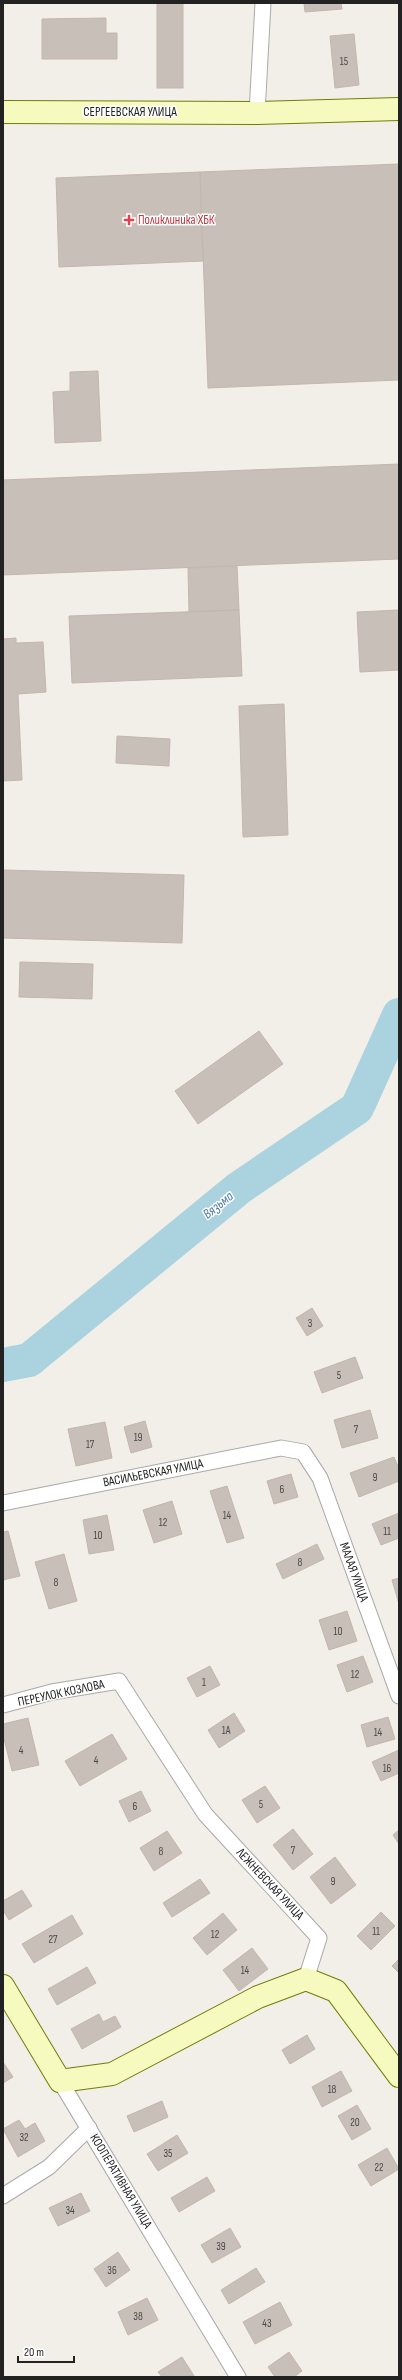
<svg xmlns="http://www.w3.org/2000/svg" width="402" height="2380" viewBox="0 0 402 2380" font-family="'Sofia Sans Condensed',sans-serif">
<style>
.lines{fill:none;stroke-linecap:round;stroke-linejoin:round}
.river{stroke:#aad3df;stroke-width:34}
.building{fill:#c7bfb8;stroke:#c4b6ab}
.street-casing{stroke:#a9a9a9;stroke-width:17}
.secondary-casing{stroke:#707d05;stroke-width:24}
.street{stroke:#fff;stroke-width:15}
.secondary{stroke:#f7fabf;stroke-width:22}
.health-dot{fill:#e0444e;stroke:#fff;stroke-width:1.5}
.labels{text-anchor:middle;dominant-baseline:central;stroke-width:3;stroke-linejoin:round;paint-order:stroke}
.number-label{font-size:11px;fill:#4b4948}
.street-label{font-size:13px;fill:#222;stroke:#fff}
.health-label{font-size:13px;fill:#be3a42;stroke:#fff;text-anchor:start}
.water-label{font-size:14px;font-style:italic;fill:#4a7aab;stroke:#fff}
</style>
<rect width="100%" height="100%" fill="#f2efe9"/>
<g class="lines">
<!-- river -->
<path class="river" d="M3 1365 29 1360 239 1188 357 1108 399 1015"/>
</g>
<!-- building -->
<g class="building">
<rect x="157" y="3" width="26" height="85"/>
<path d="M304 3H341L342 9 305 12Z"/>
<path d="M106 18V33H117V59H42V19Z"/>
<path d="M354 34 359 85 335 88 330 36Z"/>
<path d="M399 164V380L208 388 200 172Z"/>
<path d="M200 172 203 261 59 267 56 178Z"/>
<path d="M98 371 101 441 55 443 53 392 70 391V372Z"/>
<path d="M399 464V559L3 575V480Z"/>
<path d="M237 566 239 610 189 612 188 568Z"/>
<path d="M239 610 242 676 72 683 69 616Z"/>
<path d="M399 610V670L360 672 357 612Z"/>
<path d="M16 638V643L43 642 46 692 18 694 22 780 3 781V639Z"/>
<path d="M284 704 288 835 243 837 239 706Z"/>
<path d="M117 736 170 739 169 766 116 763Z"/>
<path d="M3 870 184 875 182 943 3 938Z"/>
<path d="M20 962 93 964 92 999 19 997Z"/>
<path d="M259 1031 283 1064 198 1124 175 1091Z"/>
<path d="M312 1308 323 1326 307 1336 296 1318Z"/>
<path d="M355 1357 363 1378 322 1393 314 1372Z"/>
<path d="M370 1410 378 1438 342 1448 334 1420Z"/>
<path d="M145 1421 152 1447 131 1453 124 1427Z"/>
<path d="M105 1422 112 1458 76 1466 68 1429Z"/>
<path d="M394 1457 399 1469V1481L359 1497 350 1473Z"/>
<path d="M291 1474 298 1497 274 1504 267 1481Z"/>
<path d="M227 1486 244 1538 227 1543 210 1491Z"/>
<path d="M172 1501 182 1534 154 1543 143 1510Z"/>
<path d="M399 1513V1538L381 1545 372 1524Z"/>
<path d="M107 1515 114 1550 89 1554 83 1520Z"/>
<path d="M8 1531 20 1576 3 1580V1532Z"/>
<path d="M317 1544 324 1559 283 1579 276 1564Z"/>
<path d="M64 1554 77 1601 49 1609 35 1562Z"/>
<path d="M399 1578V1604L392 1580Z"/>
<path d="M347 1611 357 1641 329 1650 319 1620Z"/>
<path d="M363 1656 373 1682 347 1692 337 1665Z"/>
<path d="M210 1666 220 1685 197 1697 187 1678Z"/>
<path d="M234 1713 245 1731 219 1748 208 1730Z"/>
<path d="M388 1717 395 1739 367 1747 361 1725Z"/>
<path d="M28 1718 39 1765 12 1771 3 1735V1724Z"/>
<path d="M112 1734 127 1759 80 1786 65 1761Z"/>
<path d="M399 1750V1773L381 1781 372 1762Z"/>
<path d="M265 1786 280 1808 257 1823 242 1800Z"/>
<path d="M141 1791 151 1811 129 1822 119 1801Z"/>
<path d="M293 1829 313 1854 293 1870 273 1845Z"/>
<path d="M399 1830V1844L393 1835Z"/>
<path d="M167 1831 182 1853 154 1871 140 1848Z"/>
<path d="M335 1857 356 1885 331 1904 310 1877Z"/>
<path d="M200 1879 210 1893 172 1917 163 1903Z"/>
<path d="M22 1890 32 1906 9 1920 3 1910V1901Z"/>
<path d="M381 1912 395 1926 371 1950 357 1936Z"/>
<path d="M223 1913 237 1930 207 1955 193 1938Z"/>
<path d="M72 1915 83 1934 34 1963 22 1944Z"/>
<path d="M252 1948 268 1969 239 1991 223 1970Z"/>
<path d="M399 1959V1973L392 1966Z"/>
<path d="M87 1967 96 1983 57 2005 48 1989Z"/>
<path d="M99 2014 103 2022 115 2016 121 2027 82 2049 71 2029Z"/>
<path d="M307 2035 315 2049 290 2064 282 2050Z"/>
<path d="M3 2062 13 2077 3 2083Z"/>
<path d="M341 2071 352 2091 322 2107 312 2087Z"/>
<path d="M162 2101 168 2117 134 2132 127 2116Z"/>
<path d="M357 2105 371 2129 352 2140 338 2116Z"/>
<path d="M19 2120 25 2129 35 2123 45 2141 18 2157 3 2129Z"/>
<path d="M177 2135 188 2153 158 2171 147 2154Z"/>
<path d="M387 2148 399 2169 371 2186 358 2165Z"/>
<path d="M207 2177 215 2191 179 2212 171 2198Z"/>
<path d="M81 2193 90 2211 58 2226 49 2208Z"/>
<path d="M230 2228 241 2247 212 2263 201 2245Z"/>
<path d="M118 2252 130 2270 106 2287 94 2269Z"/>
<path d="M256 2268 265 2282 229 2304 221 2290Z"/>
<path d="M147 2298 158 2320 128 2335 118 2312Z"/>
<path d="M280 2302 292 2325 255 2344 243 2322Z"/>
<path d="M289 2352 302 2371 294 2377H275L268 2367Z"/>
<path d="M182 2357 194 2376 162 2377 158 2372Z"/>
</g>
<g class="lines">
<!-- street casing -->
<g class="street-casing">
<g id="street">
<path d="M257 113 263 3"/>
<path d="M3 1503 281 1448 303 1452 320 1478 399 1696"/>
<path d="M3 1705 52 1692 119 1681 205 1814 319 1938 306 1979"/>
<path d="M60 2081 238 2377"/>
<path d="M3 2196 49 2167 89 2128"/>
</g>
</g>
<!-- secondary casing -->
<g class="secondary-casing">
<g id="secondary">
<path d="M3 112 257 113 399 109"/>
<path d="M3 1986 60 2081 112 2074 258 1997 306 1979 336 1991 399 2076"/>
</g>
</g>
<!-- street -->
<use href="#street" class="street"/>
<!-- secondary -->
<use href="#secondary" class="secondary"/>
</g>
<!-- markers -->
<path class="health-dot" d="M127 214h4v4h4v4h-4v4h-4v-4h-4v-4h4z"/>
<g class="labels">
<!-- number labels -->
<g class="number-label">
<text x="344" y="61">15</text>
<text x="310" y="1323">3</text>
<text x="339" y="1375">5</text>
<text x="356" y="1429">7</text>
<text x="138" y="1437">19</text>
<text x="90" y="1444">17</text>
<text x="375" y="1477">9</text>
<text x="282" y="1489">6</text>
<text x="227" y="1515">14</text>
<text x="163" y="1522">12</text>
<text x="387" y="1531">11</text>
<text x="98" y="1535">10</text>
<text x="300" y="1562">8</text>
<text x="56" y="1582">8</text>
<text x="338" y="1631">10</text>
<text x="355" y="1674">12</text>
<text x="204" y="1682">1</text>
<text x="226" y="1730">1А</text>
<text x="378" y="1732">14</text>
<text x="21" y="1750">4</text>
<text x="96" y="1760">4</text>
<text x="387" y="1768">16</text>
<text x="261" y="1804">5</text>
<text x="135" y="1806">6</text>
<text x="293" y="1850">7</text>
<text x="161" y="1851">8</text>
<text x="333" y="1881">9</text>
<text x="376" y="1931">11</text>
<text x="215" y="1934">12</text>
<text x="53" y="1939">27</text>
<text x="245" y="1970">14</text>
<text x="332" y="2089">18</text>
<text x="355" y="2122">20</text>
<text x="24" y="2137">32</text>
<text x="168" y="2153">35</text>
<text x="379" y="2167">22</text>
<text x="70" y="2210">34</text>
<text x="221" y="2246">39</text>
<text x="112" y="2270">36</text>
<text x="138" y="2316">38</text>
<text x="267" y="2323">43</text>
</g>
<!-- street labels -->
<g class="street-label">
<text x="130" y="112">СЕРГЕЕВСКАЯ УЛИЦА</text>
<text transform="translate(153 1473) rotate(-11)">ВАСИЛЬЕВСКАЯ УЛИЦА</text>
<text transform="translate(354 1572) rotate(70)">МАЛАЯ УЛИЦА</text>
<text transform="translate(61 1693) rotate(-12)">ПЕРЕУЛОК КОЗЛОВА</text>
<text transform="translate(270 1884) rotate(47)">ЛЕЖНЕВСКАЯ УЛИЦА</text>
<text transform="translate(121 2181) rotate(59)">КООПЕРАТИВНАЯ УЛИЦА</text>
</g>
<!-- health labels -->
<g class="health-label">
<text x="138" y="220">Поликлиника ХБК</text>
</g>
<!-- water labels -->
<g class="water-label">
<text transform="translate(218 1205) rotate(-39)">Вязьма</text>
</g>
</g>
<!-- border -->
<rect width="402" height="2380" fill="none" stroke="#222222" stroke-width="8"/>
<!-- scale -->
<path d="M18 2356v6h56v-6" fill="none" stroke="#222222" stroke-width="2"/>
<text x="24" y="2356" font-size="12" fill="#222222" stroke="#ffffff" stroke-width="3" paint-order="stroke">20 m</text>
</svg>
